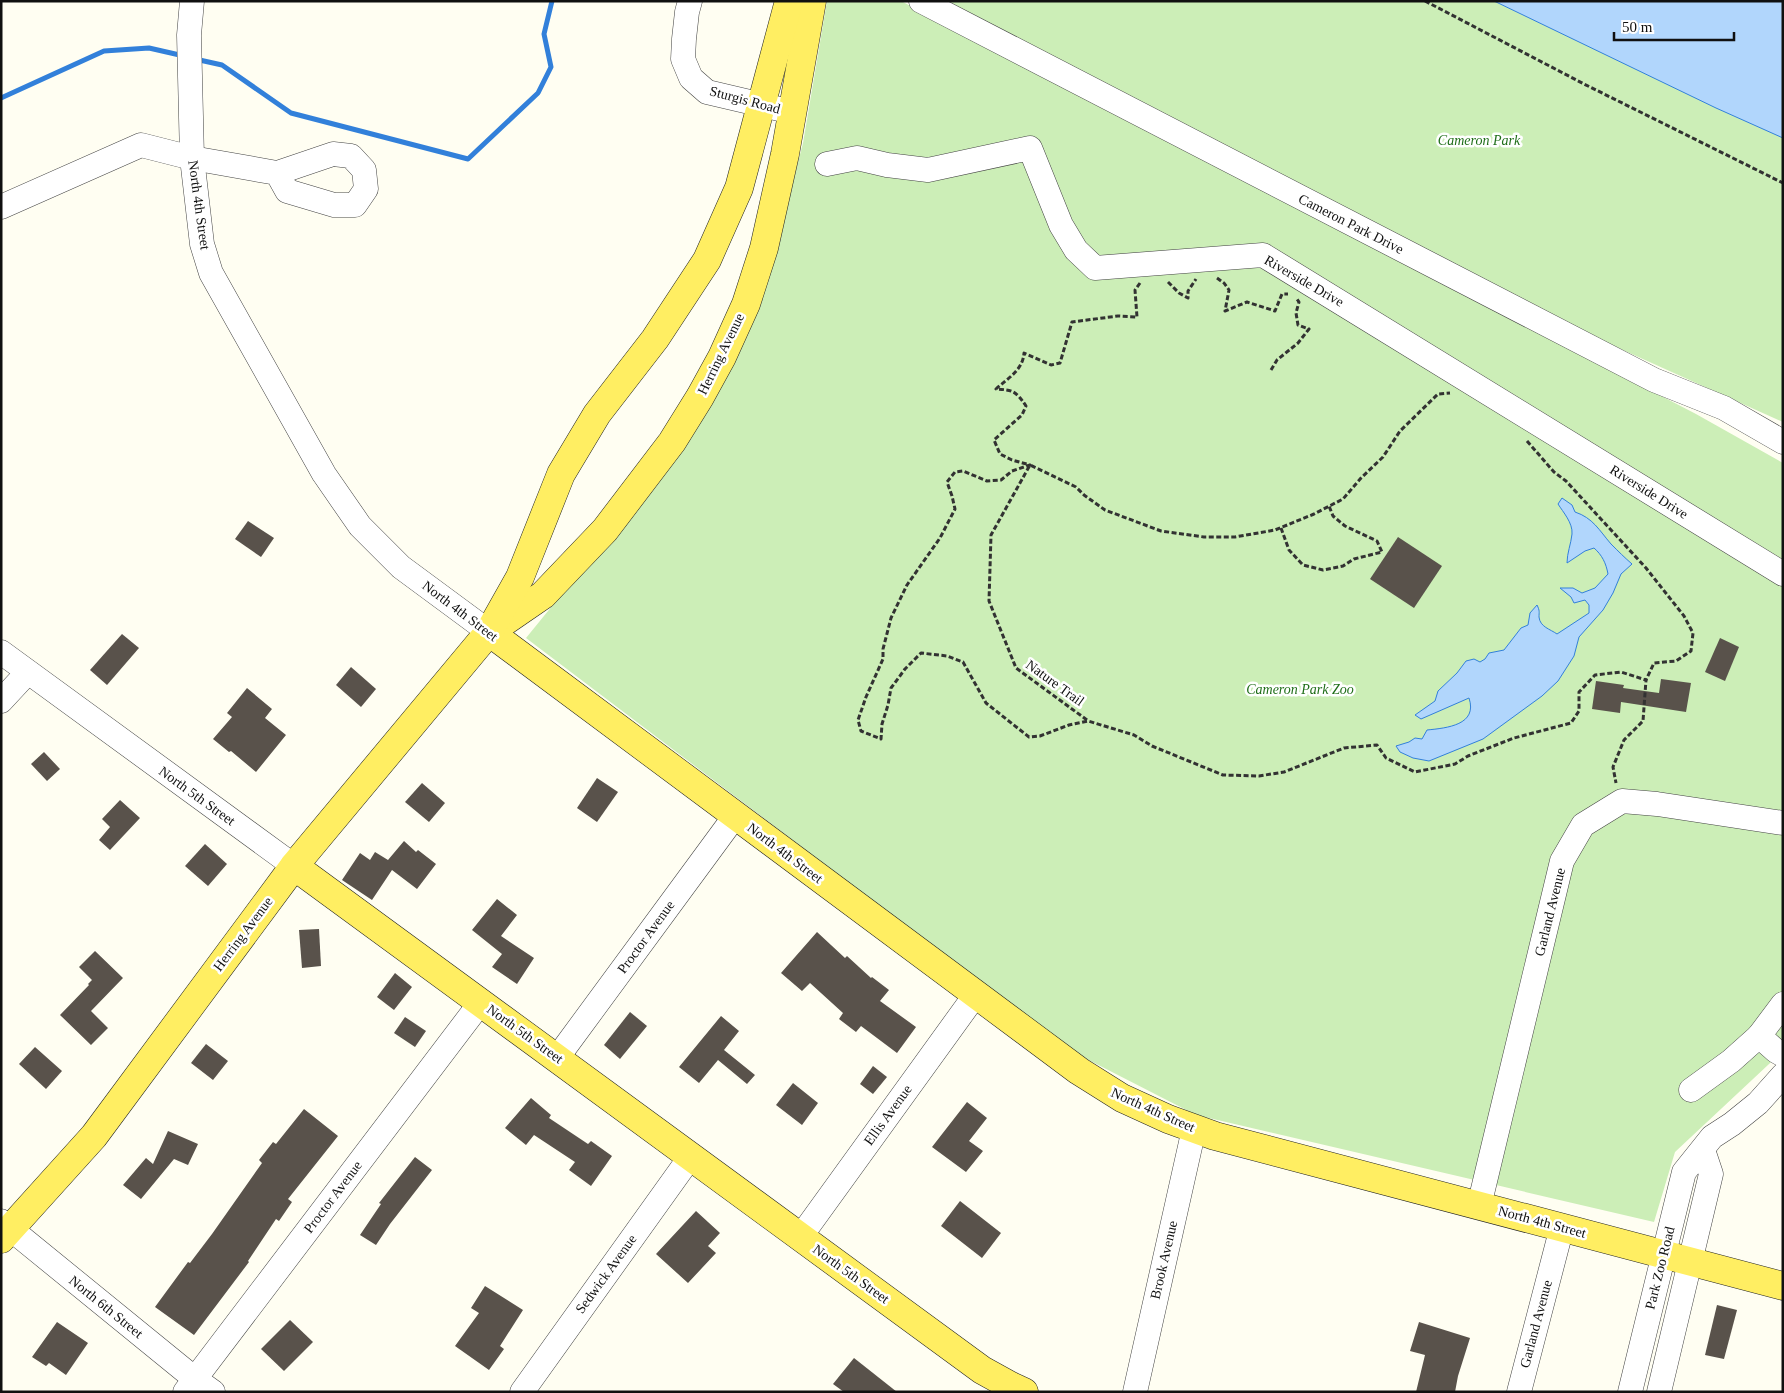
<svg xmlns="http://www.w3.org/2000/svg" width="1784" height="1393" viewBox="0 0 1784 1393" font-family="Georgia,serif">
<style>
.green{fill:#cceeb7}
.water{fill:#b1d6fc;stroke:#3280da}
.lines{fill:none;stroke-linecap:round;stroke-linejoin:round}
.stream{stroke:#3280da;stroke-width:5}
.building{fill:#59524b}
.minor-casing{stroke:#434343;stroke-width:25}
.major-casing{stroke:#212121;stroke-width:29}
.path{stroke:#323232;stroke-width:3;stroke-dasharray:5 2.5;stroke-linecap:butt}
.minor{stroke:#fff;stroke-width:24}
.major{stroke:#ffee62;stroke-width:28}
.labels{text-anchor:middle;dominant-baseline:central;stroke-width:5;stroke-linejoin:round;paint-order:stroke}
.street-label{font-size:14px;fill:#101010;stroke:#fff}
.park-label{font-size:14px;font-style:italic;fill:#1f6e19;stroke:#fff}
</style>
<rect width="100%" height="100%" fill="#fffef2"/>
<!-- green -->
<g class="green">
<path d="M827 1H901L1696 414 1783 463V1051L1675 1152 1654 1222 1196 1115 1071 1051 526 638 698 427 761 304 803 143Z"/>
<path d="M921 1H1494L1783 138V422L1396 248Z"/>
</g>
<!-- water -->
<g class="water">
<path d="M1494 1H1783V138L1716 108Z"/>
<path d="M1562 498 1572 505 1575 512C1593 518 1599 530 1611 544 1618 551 1625 558 1632 564L1621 574 1613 593 1603 610 1579 637 1574 656 1558 681 1542 696 1483 739 1429 761 1413 758 1400 752 1396 746 1409 742 1415 738 1422 739 1427 730C1447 728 1478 725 1469 698L1421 719 1415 715 1435 701 1438 691 1457 673 1466 661 1474 659 1480 662 1485 659 1489 653 1504 650 1521 628 1528 625 1530 613 1537 605C1540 611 1539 612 1539 617 1540 627 1550 629 1557 634L1589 613V605L1585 600 1574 603 1571 597 1560 588H1573L1582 593 1595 588 1608 574C1606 563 1602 555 1594 548L1585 551 1567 563C1567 553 1571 544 1572 534 1573 523 1563 512 1558 504Z"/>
</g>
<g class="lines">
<!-- stream -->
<g class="stream">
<path d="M195 59 222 65 291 113 468 159 538 93 551 67 544 34 552 1"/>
<path d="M1 98 104 51 149 48 184 56"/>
</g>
</g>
<!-- building -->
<g class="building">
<path d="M248 521 274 538 261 557 235 539Z"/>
<path d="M1398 537 1442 566 1414 608 1370 579Z"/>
<path d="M122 634 139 648 107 685 90 670Z"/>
<path d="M1720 638 1739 647 1725 681 1705 672Z"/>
<path d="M351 667 376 689 361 707 336 685Z"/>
<path d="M1661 679 1691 683 1686 712 1621 702 1620 713 1592 709 1596 681 1624 685 1623 688 1659 693Z"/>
<path d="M247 688 272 709 265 718 286 735 256 772 231 751 229 752 213 739 232 717 227 713Z"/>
<path d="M44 752 60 769 47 781 31 764Z"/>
<path d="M597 778 618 792 597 822 577 808Z"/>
<path d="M422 783 445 803 429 822 405 802Z"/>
<path d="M120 800 140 818 110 850 99 840 110 827 102 819Z"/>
<path d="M404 841 416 852 418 850 436 864 417 889 392 870 372 900 342 880 360 853 370 860 375 852 388 860Z"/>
<path d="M205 844 227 864 208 886 185 866Z"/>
<path d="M497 899 517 915 501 936 534 958 517 984 492 967 502 954 472 930Z"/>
<path d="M319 929 321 966 302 968 299 930Z"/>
<path d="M817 932 845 958 847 956 871 978 872 977 889 990 880 1001 916 1027 897 1053 861 1026 856 1032 839 1019 843 1013 810 983 802 991 781 973Z"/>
<path d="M95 951 123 978 91 1011 108 1028 91 1045 60 1015 89 985 88 984 92 980 79 967Z"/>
<path d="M395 973 412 987 394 1010 377 997Z"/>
<path d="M630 1012 647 1026 620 1059 604 1045Z"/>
<path d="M721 1016 739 1031 724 1050 755 1075 747 1084 718 1060 699 1083 679 1067Z"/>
<path d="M405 1017 426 1031 415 1047 394 1033Z"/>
<path d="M206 1044 228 1061 213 1080 191 1063Z"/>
<path d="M35 1047 62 1071 46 1089 19 1064Z"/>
<path d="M873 1066 887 1077 873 1094 860 1084Z"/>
<path d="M793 1083 818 1103 802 1125 776 1105Z"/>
<path d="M531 1098 551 1115 549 1118 588 1144 591 1141 612 1156 591 1186 569 1170 575 1162 534 1135 526 1145 505 1128Z"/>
<path d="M967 1102 987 1118 969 1141 983 1151 966 1172 932 1147Z"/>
<path d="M304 1109 338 1136 288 1199 292 1202 279 1221 276 1219 248 1261 249 1262 194 1335 155 1307 188 1262 190 1263 212 1234 262 1163 259 1160 273 1142 276 1144Z"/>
<path d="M168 1131 198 1144 188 1165 174 1159 141 1199 123 1185 146 1158 153 1164Z"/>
<path d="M415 1157 432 1170 390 1224 376 1245 360 1235 381 1204 379 1203Z"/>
<path d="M960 1201 1001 1233 982 1258 941 1226Z"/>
<path d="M696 1211 720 1233 708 1246 716 1253 688 1283 656 1254Z"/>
<path d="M485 1286 523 1310 500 1346 504 1349 489 1370 455 1346 479 1313 471 1308Z"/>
<path d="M1717 1305 1737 1310 1724 1359 1705 1355Z"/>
<path d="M290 1320 313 1342 284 1371 261 1349Z"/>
<path d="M57 1322 88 1343 66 1375 49 1363 46 1366 32 1357Z"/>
<path d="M1419 1322 1470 1338 1458 1376 1455 1392H1416L1425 1355 1410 1351Z"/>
<path d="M854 1358 897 1392H844L833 1384Z"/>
</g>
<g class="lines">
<!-- minor casing -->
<g class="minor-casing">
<g id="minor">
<path d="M192 1 189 35 192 158 202 244 211 273 324 474 360 526 401 567 489 632"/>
<path d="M690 1 687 12 684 39 683 59 691 78 707 92 792 112"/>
<path d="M921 1 1654 380 1724 408 1783 442"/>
<path d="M827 164 857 158 887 165 928 170 1030 148 1061 225 1076 250 1095 268 1263 255 1783 574"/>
<path d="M1 207 141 145 192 158 277 173 333 154 351 156 364 170 366 189 355 205H334L287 191 277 173"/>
<path d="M1 652 294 866"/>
<path d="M1 701 27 673"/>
<path d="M1783 1004 1759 1036 1776 1051 1783 1055"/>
<path d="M557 1058 735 816"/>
<path d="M1691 1090 1731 1061 1759 1036"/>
<path d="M1479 1206 1562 861 1583 825 1622 801 1657 804 1783 823"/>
<path d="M1 1221 195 1379 213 1392"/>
<path d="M801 1236 976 994"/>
<path d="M185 1392 481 1002"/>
<path d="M522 1392 691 1156"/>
<path d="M1135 1392 1194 1129"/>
<path d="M1519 1392 1562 1227"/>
<path d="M1630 1392 1684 1172 1712 1137 1732 1124 1758 1103 1783 1075"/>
<path d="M1659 1392 1711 1174 1703 1150"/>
</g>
</g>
<!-- major casing -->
<g class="major-casing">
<g id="major">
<path d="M495 628 543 595 605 530 672 442 700 397 722 357 746 304 764 248 785 154 812 1"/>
<path d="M489 632 1079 1071 1122 1098 1168 1119 1215 1136 1783 1286"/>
<path d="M294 866 982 1370 1011 1386 1024 1392"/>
<path d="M1 1239 94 1136 294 866 489 632 520 577 561 474 597 414 655 339 707 260 739 188 789 1"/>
</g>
</g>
<!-- path -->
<g class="path">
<path d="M1425 1 1584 84 1783 183"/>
<path d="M1217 278 1224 283 1229 290 1225 311 1247 302 1275 311 1282 294H1288"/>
<path d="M1168 282 1179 293 1188 298V291L1196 279"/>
<path d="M1140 283 1135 290 1137 317 1118 316 1072 322 1060 363 1051 365 1024 353C1023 370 1008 378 996 389 1013 390 1016 391 1026 406L1022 415 994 440 1000 454 1012 460 1030 465 1012 471 1001 480 987 481 963 471 955 472 947 482 952 496 955 509 940 538 907 585 891 618 883 649V659L866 697 858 720 861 731 881 739 882 724 888 705 891 688 905 669 921 653 947 656 963 662 986 703 1029 737 1040 736 1069 725 1088 721 1134 735 1152 746 1223 775 1259 776 1284 772 1344 748 1377 745 1386 758 1415 772 1455 764 1468 756 1514 738 1571 723 1579 711V692L1595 675 1621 672 1646 680 1643 721 1624 740 1613 767 1616 783"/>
<path d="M1271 370 1277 360 1298 343 1309 329 1298 325 1296 313 1299 302 1297 299"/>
<path d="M1527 441 1554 472 1566 481 1646 568 1684 616 1693 633 1691 651 1676 661 1654 663 1646 680"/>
<path d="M1281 528 1289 550 1303 565 1323 570 1343 566 1354 559 1382 552 1377 541 1345 526 1333 516 1329 506"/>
<path d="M1087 720 1016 668 989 601 991 535 1030 465 1076 487 1084 495 1105 510 1161 531 1204 537H1235L1275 530 1314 514 1343 499 1361 478 1383 457 1400 431 1438 394 1450 393"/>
</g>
<!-- minor -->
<use href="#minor" class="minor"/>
<!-- major -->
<use href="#major" class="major"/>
</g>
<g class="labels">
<!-- street labels -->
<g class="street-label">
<text transform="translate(745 100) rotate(15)">Sturgis Road</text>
<text transform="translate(199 205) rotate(82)">North 4th Street</text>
<text transform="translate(1351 224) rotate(27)">Cameron Park Drive</text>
<text transform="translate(1304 281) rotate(30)">Riverside Drive</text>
<text transform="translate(721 354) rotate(-64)">Herring Avenue</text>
<text transform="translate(1649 492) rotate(32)">Riverside Drive</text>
<text transform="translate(460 611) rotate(37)">North 4th Street</text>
<text transform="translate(1055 683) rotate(36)">Nature Trail</text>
<text transform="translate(197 796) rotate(36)">North 5th Street</text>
<text transform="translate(785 853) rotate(37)">North 4th Street</text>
<text transform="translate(1550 912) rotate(-76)">Garland Avenue</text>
<text transform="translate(243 934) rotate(-53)">Herring Avenue</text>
<text transform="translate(646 937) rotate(-54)">Proctor Avenue</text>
<text transform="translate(525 1034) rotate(36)">North 5th Street</text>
<text transform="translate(1153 1110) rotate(24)">North 4th Street</text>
<text transform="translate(888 1115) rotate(-54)">Ellis Avenue</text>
<text transform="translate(333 1197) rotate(-53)">Proctor Avenue</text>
<text transform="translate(1542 1222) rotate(15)">North 4th Street</text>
<text transform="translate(1164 1260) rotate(-77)">Brook Avenue</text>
<text transform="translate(1660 1268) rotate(-76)">Park Zoo Road</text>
<text transform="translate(606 1274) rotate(-54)">Sedwick Avenue</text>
<text transform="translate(851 1274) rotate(36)">North 5th Street</text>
<text transform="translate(106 1307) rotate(39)">North 6th Street</text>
<text transform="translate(1536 1324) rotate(-75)">Garland Avenue</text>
</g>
<!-- park labels -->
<g class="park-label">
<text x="1479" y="140">Cameron Park</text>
<text x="1300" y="689">Cameron Park Zoo</text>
</g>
</g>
<!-- border -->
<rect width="1784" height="1393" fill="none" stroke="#101010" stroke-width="5"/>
<!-- scale -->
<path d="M1614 32v8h120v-8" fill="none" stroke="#101010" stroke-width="2.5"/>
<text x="1622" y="32" font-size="15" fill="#101010" stroke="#ffffff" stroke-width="4" paint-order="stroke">50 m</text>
</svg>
